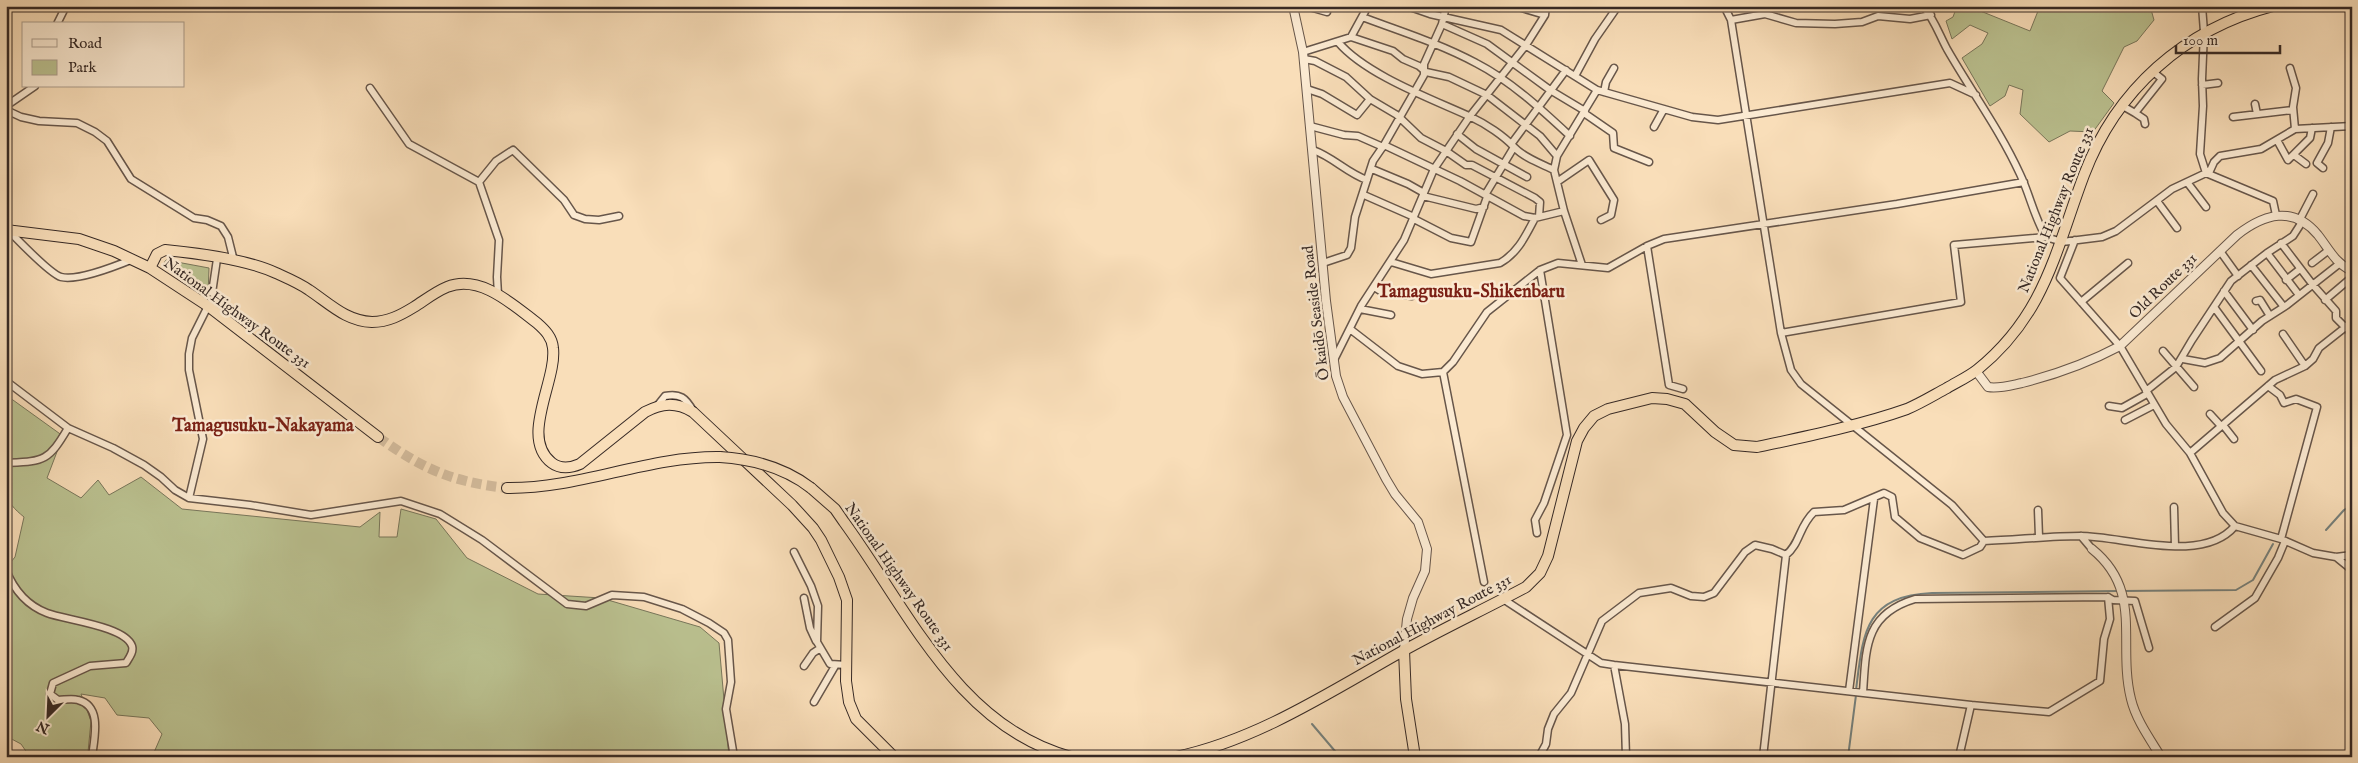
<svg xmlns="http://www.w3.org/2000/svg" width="2358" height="763" font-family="'IM FELL English',serif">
<rect width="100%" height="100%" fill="#f9deb9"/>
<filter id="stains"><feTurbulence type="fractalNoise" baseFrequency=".004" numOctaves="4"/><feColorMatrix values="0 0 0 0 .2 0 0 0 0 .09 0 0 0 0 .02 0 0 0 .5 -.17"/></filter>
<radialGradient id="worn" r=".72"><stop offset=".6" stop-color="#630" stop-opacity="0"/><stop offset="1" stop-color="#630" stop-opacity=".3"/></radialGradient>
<path fill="#bbc291" stroke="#78765b" d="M1957 6H1968L2030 31 2040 6H2150L2154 20 2137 41 2124 47 2102 91 2114 103 2093 132 2070 131 2049 142 2020 114 2023 90 2009 85 2005 96 1990 106 1962 58 1982 44 1988 33 1970 25 1952 39 1946 21 1953 17Z
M166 260 209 268 208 295 167 267 164 263Z
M6 395 63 436 47 478 81 498 98 480 109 495 141 477 182 509 360 527 380 512 379 537H397L401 509 436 519 467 558 538 594 601 598 700 627 719 643 729 757H152L162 734 149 718 117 715 105 698 81 694 91 721 88 752 81 757H30L21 744 6 736V568L15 557 24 517C3 500 6 494 6 469L14 463 6 458Z"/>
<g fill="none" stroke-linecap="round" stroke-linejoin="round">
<path stroke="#76817d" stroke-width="2" d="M2326 530 2344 510 2352 505
M2123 591 2236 590 2253 580 2273 544
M1856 690C1863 634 1864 596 1932 593L2118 591
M1312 724 1340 757
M1848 757 1856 695"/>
<path stroke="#d2ba9b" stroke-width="10" stroke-dasharray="10 5" stroke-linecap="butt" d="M378 437C423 469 452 482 507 488"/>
<defs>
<path id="minor" d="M1306 6 1327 12
M1407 6 1430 14 1501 30 1597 90 1692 117 1718 120 1950 83 1976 95
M1446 6 1442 24 1424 64V75L1384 145 1460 181 1524 216 1535 218 1564 211
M1515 6 1545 15
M1724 6 1731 20 1781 333 1791 370 1801 384 1952 505 1984 541C2016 540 2048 536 2080 536 2124 536 2202 565 2235 526
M1923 6C1934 19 1939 34 1947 49 1971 91 2000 130 2020 174 2030 195 2034 217 2046 237
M2202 6 2204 32 2202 79 2203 106 2200 154 2206 173
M1362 17C1400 31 1441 44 1476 63 1511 81 1542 110 1570 136
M1731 20 1765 14 1796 23 1835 24 1862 22 1878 16 1910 19 1931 15
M57 24 66 6
M1442 24 1487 44 1550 90 1585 111
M1351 37 1393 51 1403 59 1419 66 1426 72 1449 77 1487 95 1540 136 1557 156
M1338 42C1366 75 1432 99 1471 117 1486 124 1504 136 1514 147 1524 158 1542 164 1554 170L1564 211 1582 265
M1303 52 1351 37 1368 6
M1304 59 1315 61 1346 77 1370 99 1397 115 1421 138 1446 151 1466 165H1472L1535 198 1540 202 1539 217
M2290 68 2296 88 2293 107 2295 129
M1575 76 1595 39 1618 6
M2202 85 2218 83
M370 88 409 144 479 182 499 240 497 277 498 295
M1307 89 1322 94 1357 115 1370 99
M1604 92 1606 82 1614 68
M2255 104 2257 114
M2121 105 2135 113 2162 79 2152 71
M6 106 35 86
M6 110 21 117 39 121 77 123 95 132 107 141 131 179 194 218 207 220 221 226 228 237 234 261
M1584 113 1613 133 1614 148 1649 162
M2135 113 2144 119 2145 124
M2233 117 2293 110
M1310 126 1344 135 1358 136 1383 147
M1654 127 1664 109
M1457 134 1476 149 1527 177
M2277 140 2288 160 2310 138 2312 128
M1512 143 1566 70
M1313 150C1333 157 1347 173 1367 180
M2294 155 2306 164
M2323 168 2317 163 2328 143 2331 127
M1372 169 1408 184 1424 193
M1554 170 1557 156 1597 90
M2209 173 2214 162 2220 156 2261 149 2295 129 2352 126
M479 182 496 161 513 150 564 200 574 215 585 219 599 220 619 216
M1557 182 1589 160 1614 200 1611 215 1601 220
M2187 182 2206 207
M1364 195 1414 217
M1485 195 1514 147
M1423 196 1476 209 1484 207
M2157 201 2177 228
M1414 219 1451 238 1471 242 1487 197
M2299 221 2313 194
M9 231C19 241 50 274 61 277 77 281 116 266 133 259
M2075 240 2060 278 2120 346 2166 424 2190 453 2223 513 2235 526 2281 539 2313 553 2336 557 2352 555
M2281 243 2313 285 2336 311V318L2346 328
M1647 246 1669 385 1683 389
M2220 251 2238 276
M2267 253 2299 295
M1391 262 1431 274 1500 263C1518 253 1526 235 1535 218
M1323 263 1347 255 1351 248 1355 217 1373 161 1384 145
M2312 263 2329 250
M2251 265 2284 307
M2286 280 2300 269
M1374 287 1382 292 1412 296
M2224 291 2253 330
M212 293 217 259
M2325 300 2351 278
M2256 301 2260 300 2270 316
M2081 302 2128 263
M2214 307 2261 371
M1360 309 1391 315
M2347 327 2352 336
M1350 329 1398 366 1422 374 1443 372 1453 362 1487 312 1540 270 1558 263 1608 268 1647 246 1664 239 1897 204 2024 182
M1781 333 1961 302 1954 245 2046 237 2062 242 2102 237 2116 231 2172 189 2206 173 2273 201 2276 215
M2283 334 2305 366
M2163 351 2194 387
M2183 359 2205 363 2220 358 2262 321 2287 305 2339 264
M1334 360 1361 306 1404 240 1434 169 1470 116 1526 45 1545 15 1546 6
M1443 372 1484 582
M6 381 68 428 113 448 144 465 161 477 175 490 189 498 250 505 311 515 401 501 440 514 482 540 567 604 586 606 612 595 644 597 682 609 709 623 724 633 728 640 731 682 726 709 734 757
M2268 386 2280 395 2284 403 2296 399 2317 407 2281 539
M2146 391 2176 367 2192 340 2231 281 2267 253 2293 236 2302 222
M657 406 665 396C680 393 686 398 693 411
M2109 406 2122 408 2147 394
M2210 414 2221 426
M2125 420 2154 405
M2223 425 2234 439
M2190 453 2275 380 2305 366 2313 359 2319 348 2352 322
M6 463C44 461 48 462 68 428
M189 498 203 439 189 370V354L192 338 208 306
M2174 507 2175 546
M2038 510 2039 537
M1537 533 1535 520 1544 503 1567 435 1540 270
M2081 536 2092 549
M794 552 811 586 818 606 817 642 830 664 847 665
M2336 557 2352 570
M6 570C14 590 26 605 47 613 65 620 125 626 132 646 134 652 129 658 126 663L90 666 53 683 50 694 58 700C64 700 72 698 78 700 103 706 94 739 92 757
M804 598 810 628 816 641
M1503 599 1601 663 1614 665 1971 705 2049 712 2100 681 2104 639 2110 619 2108 597
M2215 627 2255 598 2278 558 2285 541
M1614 665 1625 724 1626 757
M804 666 813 653 819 649
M1849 691 1874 499
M1863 693C1866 647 1865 614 1915 599L2108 597 2113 600 2135 601 2149 648
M814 702 835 666
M1042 757 1045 749
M1539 757 1546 744 1548 729 1554 714 1571 693 1602 621 1639 593 1671 588 1691 596 1704 597 1714 593 1745 552 1755 545 1772 549 1786 555
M1763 757 1786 555C1800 544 1799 526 1814 512L1844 510 1884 493 1892 497 1895 517 1920 538 1963 555 1980 547 1984 541
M1959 757 1971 705"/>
<path id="tertiary" d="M1293 6 1303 52 1326 301 1336 376 1343 397 1386 479 1395 494 1418 522 1427 549 1425 571 1413 598 1407 619 1404 650
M1976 371 1988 387C1999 389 2012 385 2022 383 2058 374 2088 363 2120 346L2237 235C2264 214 2293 205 2318 235 2329 249 2335 263 2352 271
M2092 549C2144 591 2117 643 2131 699 2136 720 2150 739 2161 757"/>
<path id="trunk" d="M6 230 79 239 114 251 150 268 208 306 378 437
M150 268 157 254 165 250C196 253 248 260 276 273 287 278 299 283 309 290 330 304 346 321 372 322 388 322 401 315 414 307 425 300 435 292 447 287 480 274 512 304 537 323 545 330 552 337 553 348 557 381 519 438 552 463 560 469 571 468 580 464L645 412C662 403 676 402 693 412L792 505 813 528 821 540 839 577 847 600 846 681 849 702 856 719 894 757
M507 488C580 489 647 456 720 457
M811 488 835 509 844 522C907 608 958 727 1071 757
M1404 650 1406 699 1415 757
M1176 757C1257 740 1330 692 1401 652 1442 629 1485 609 1526 587L1540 573 1548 556 1577 441 1584 428 1594 416 1608 409 1652 398 1667 399 1685 404 1715 432 1734 445 1757 447C1804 437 1862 425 1907 409 1921 403 1934 395 1947 388 1957 382 1968 377 1977 370 2045 315 2055 252 2084 175 2116 90 2184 29 2273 6"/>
</defs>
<use href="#minor" stroke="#67564a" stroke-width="9"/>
<use href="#tertiary" stroke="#67564a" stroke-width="10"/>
<use href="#trunk" stroke="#362925" stroke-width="12"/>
<use href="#minor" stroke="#fbead2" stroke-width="6"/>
<use href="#tertiary" stroke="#fbead2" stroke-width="8"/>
<use href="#trunk" stroke="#f9deb9" stroke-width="10"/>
<defs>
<path id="trunk-bridge" d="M720 457C753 459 785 468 811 488"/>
</defs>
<use href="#trunk-bridge" stroke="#362925" stroke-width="12" stroke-linecap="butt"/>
<use href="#trunk-bridge" stroke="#f9deb9" stroke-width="10"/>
</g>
<g text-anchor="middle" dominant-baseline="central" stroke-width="5" stroke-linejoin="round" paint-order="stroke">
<g font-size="15" fill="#362925" stroke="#fbead2">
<text transform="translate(2056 210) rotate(-68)">National Highway Route 331</text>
<text transform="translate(2163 286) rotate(-44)">Old Route 331</text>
<text transform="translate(237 313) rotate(36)">National Highway Route 331</text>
<text transform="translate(1316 313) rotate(-97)">Ō kaidō Seaside Road</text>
<text transform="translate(899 577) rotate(55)">National Highway Route 331</text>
<text transform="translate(1432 620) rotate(-28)">National Highway Route 331</text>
</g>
<g font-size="18" font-weight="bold" fill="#7a1f14" stroke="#fbead2">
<text x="1471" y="292">Tamagusuku-Shikenbaru</text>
<text x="263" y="426">Tamagusuku-Nakayama</text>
</g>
</g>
<rect width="2358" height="763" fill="none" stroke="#f9deb9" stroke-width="25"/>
<rect x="8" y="8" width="2343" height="748" fill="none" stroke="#362925" stroke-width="2.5"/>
<rect x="12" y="12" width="2333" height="738" fill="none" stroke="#362925"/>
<rect x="22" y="22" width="162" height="65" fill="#fbead2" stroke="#ac9d8d"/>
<rect x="32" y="39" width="25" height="8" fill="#fbead2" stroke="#ac9d8d"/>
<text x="68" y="48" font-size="15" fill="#362925">Road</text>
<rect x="32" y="60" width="25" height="15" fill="#bbc291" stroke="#ac9d8d"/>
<text x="68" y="72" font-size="15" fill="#362925">Park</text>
<g transform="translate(48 716) rotate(204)" stroke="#fbead2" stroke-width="4" paint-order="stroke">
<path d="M0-4L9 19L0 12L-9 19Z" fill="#362925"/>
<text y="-8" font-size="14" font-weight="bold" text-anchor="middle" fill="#362925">N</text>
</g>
<path d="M2176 45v8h104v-8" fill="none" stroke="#362925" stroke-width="2.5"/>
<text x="2183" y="45" font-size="15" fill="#362925" stroke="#fbead2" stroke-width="4" paint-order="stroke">100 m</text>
<rect width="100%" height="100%" filter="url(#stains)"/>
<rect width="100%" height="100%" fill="url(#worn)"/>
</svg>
